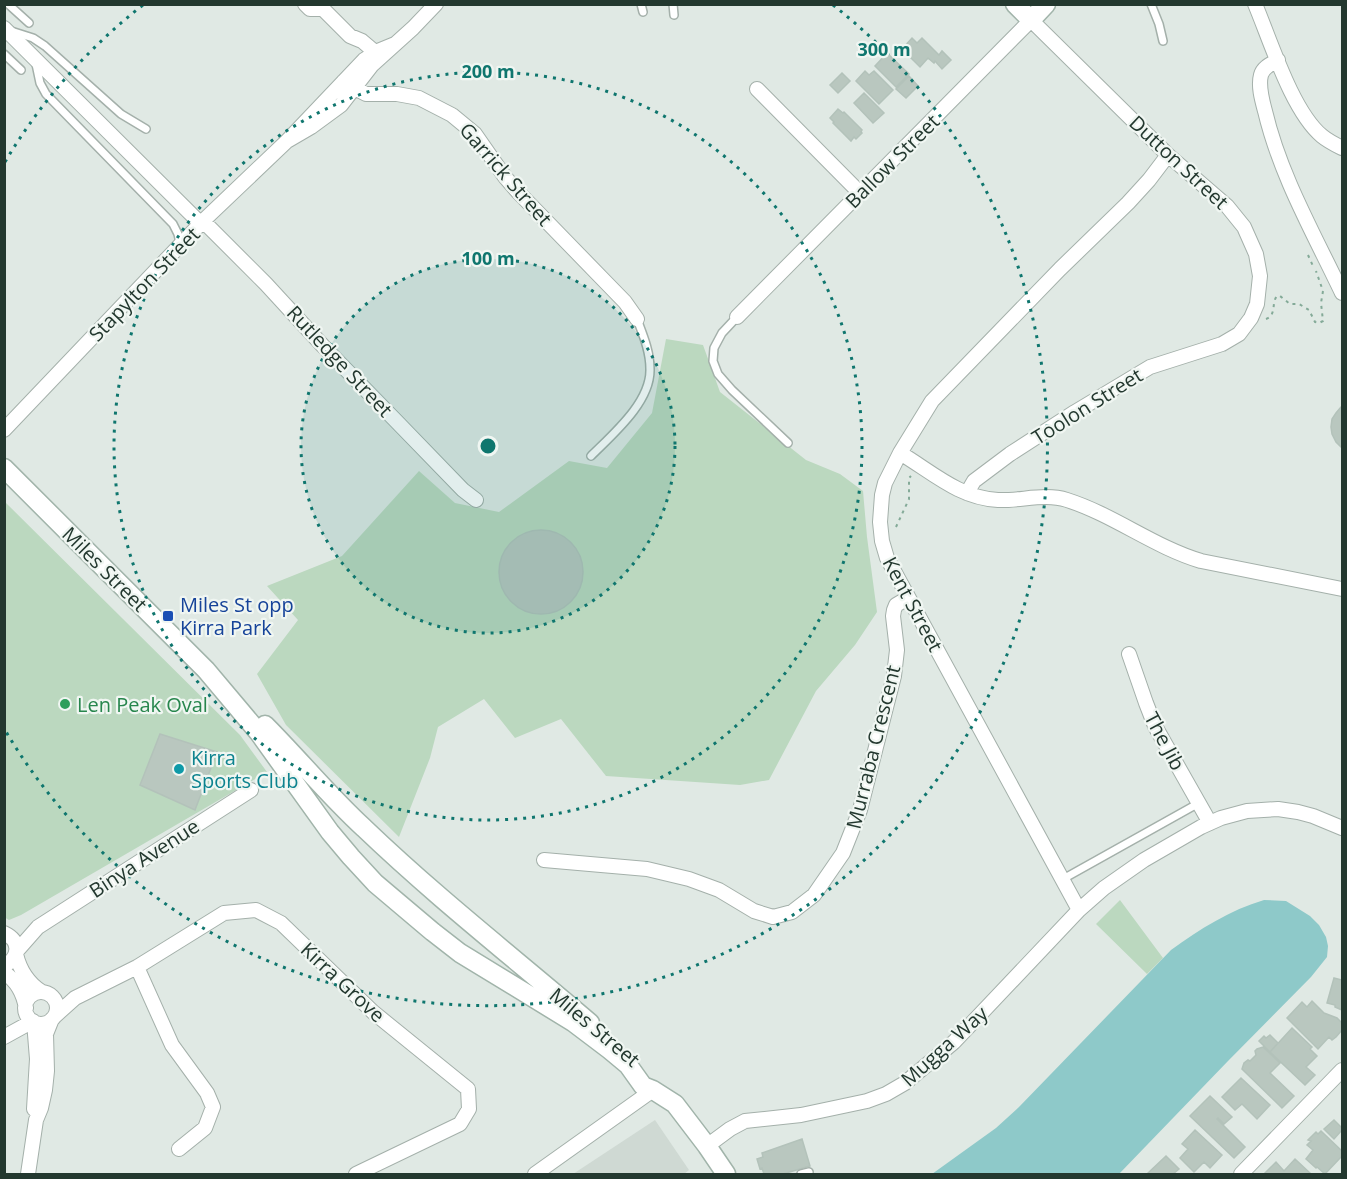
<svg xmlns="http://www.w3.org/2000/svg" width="1347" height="1179" font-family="'Open Sans',sans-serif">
<rect width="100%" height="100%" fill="#e0e9e4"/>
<path fill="#cfd9d3" d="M655 1120 689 1170 684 1174H573Z"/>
<path fill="#bbd8bf" d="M666 339 703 345 720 392 806 460 840 474 863 491 867 537 877 612 855 645 816 691 769 780 740 785 606 776 561 719 515 738 484 699 438 727 430 758 399 837 286 725 257 674 298 620 267 586 342 556 419 471 455 503 499 512 569 461 607 468 652 413Z
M4 501 240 735 267 772 21 915 9 920 4 917Z
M1120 900 1163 958 1147 974 1096 924Z"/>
<path fill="#8ec9c9" d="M1264 900 1286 901 1310 916 1319 925 1326 937 1328 946 1327 957 1311 977 1228 1061 1119 1174H932L996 1128 1019 1107 1171 950C1200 929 1230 910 1264 900Z"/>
<path fill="#b9c7bf" stroke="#b3c2ba" stroke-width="1.5" d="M912 38 917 43 922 38 939 55 942 51 951 60 942 69 935 61 934 63 928 58 920 67 902 49Z
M887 53 909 74 896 87 875 66Z
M865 71 869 75 874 71 893 90 879 104 856 81Z
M842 73 850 81 838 93 830 85Z
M909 76 918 86 906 98 896 89Z
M864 93 884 113 873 123 854 103Z
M838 109 843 113 844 112 862 130 861 132 862 133 856 139 854 137 851 141 833 123 834 122 830 118Z
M1341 407H1342V448L1336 442 1332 434 1331 427 1332 419 1336 413Z
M499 572a42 42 0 1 1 84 0a42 42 0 1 1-84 0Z
M160 734 217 752 195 810 140 785Z
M1334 978 1342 980V1010L1335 1007V1005L1327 1003Z
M1312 1001 1324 1013 1337 1018 1342 1023V1030L1336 1037 1332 1040 1329 1037 1318 1049 1287 1018 1302 1002 1307 1007Z
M1292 1028 1312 1047 1310 1049 1317 1056 1306 1067 1315 1075 1305 1085 1270 1052Z
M1270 1035 1278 1043 1270 1052 1259 1041 1264 1036 1266 1038Z
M1263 1047 1280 1063 1270 1073 1294 1096 1282 1108 1242 1069 1244 1063 1248 1060 1250 1061 1256 1055 1255 1051 1257 1049Z
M1241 1078 1270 1105 1257 1119 1242 1104 1235 1110 1222 1097Z
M1210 1096 1232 1117 1224 1124 1218 1118 1217 1119 1245 1147 1234 1158 1190 1116Z
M1334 1120 1342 1128V1130L1334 1139 1324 1129Z
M1195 1130 1222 1155 1210 1168 1204 1162 1194 1172 1180 1158 1188 1149 1182 1144Z
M1321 1131 1342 1151V1156L1325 1174 1317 1167 1316 1168 1306 1159 1313 1150 1307 1145 1311 1141 1308 1140 1316 1132 1318 1134Z
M802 1139 810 1166 783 1174H764L762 1168 760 1169 757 1159 763 1157 762 1153Z
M1166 1156 1179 1169 1173 1174H1147Z
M1295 1159 1311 1174H1264L1276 1162 1284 1171Z"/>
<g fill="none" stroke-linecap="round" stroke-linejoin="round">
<defs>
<path id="lane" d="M8 4 29 23
M641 4 643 12
M673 4 674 15
M1151 4 1159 24 1163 41
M11 31 33 38 45 46 121 114 146 129
M4 54 21 70
M36 64 40 83 46 94 173 224 178 234 180 243
M737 317 722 333 714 348 713 361 718 374 732 390 788 443
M591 456C613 434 651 402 650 369 650 351 643 335 637 319
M1063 879 1199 803
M801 1174 809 1172"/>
<path id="street" d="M305 4 310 9H323
M322 4 323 9 350 36 362 41 375 52 372 60
M1255 4C1271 42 1292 111 1322 136 1328 141 1336 145 1342 148
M4 28 201 224
M395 44 378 51 364 60 287 141 311 127 341 105 372 65 413 28 436 4
M1278 60C1271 64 1263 67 1261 75 1258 86 1262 100 1265 111 1280 175 1314 234 1342 293
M343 82 366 94H397L419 98 452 115 475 134 505 177 518 192 625 302 637 319
M757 89 860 193
M203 221 266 284 323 346 400 425 463 490 476 500
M737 317 1031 20 1168 155 1227 206 1244 227 1256 254 1260 276 1257 304 1251 318 1239 334 1222 344 1150 367 1075 412 1010 454 974 481 967 493
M4 430 203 221 287 141
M900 453C932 472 959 498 998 500 1021 501 1045 493 1067 500 1114 515 1154 547 1201 561L1342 589
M1129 654 1146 703 1155 726 1210 823
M544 860 647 869 689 879 719 890 754 911 773 917 792 912 814 895 843 853 860 810 894 676 897 650 893 616 894 610 896 605 908 598
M1079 910 887 558 882 541 880 522 882 495 885 483 900 453 932 401 1060 269 1128 203 1149 180 1168 155
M4 933C21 941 20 957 4 966
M16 952 38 927 251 790
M16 954C20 971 28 983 42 992
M137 967 172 1045 207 1093 213 1107 205 1128 179 1149
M4 972C17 982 23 992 26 1008
M25 1008a16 16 0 1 1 32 0a16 16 0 1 1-32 0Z
M55 1016 75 998 137 967 224 913 256 910 281 923 373 1012 468 1089 469 1109 460 1124 356 1174
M4 1037 33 1021
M34 1109 37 1059 34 1022
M707 1146 730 1129 745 1121 801 1115 867 1101 886 1094 905 1083 954 1042 1079 910 1104 888 1144 860 1201 827 1221 818 1247 811 1278 809 1298 812 1313 816 1342 828
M28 1174 36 1120 41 1108 45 1090 47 1071 46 1034 52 1019
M535 1174 653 1090
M1241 1174 1342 1070"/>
<path id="secondary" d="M1015 4 1031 20 1046 4
M4 468 206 670 259 733 330 832 351 857 375 883 433 932 460 953 573 1022 610 1050 628 1065 643 1086 653 1090 675 1104 707 1146 726 1174
M265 725C299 759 329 796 364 828 436 897 514 958 590 1023"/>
</defs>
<use href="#lane" stroke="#a4b0aa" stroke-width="10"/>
<use href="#street" stroke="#a4b0aa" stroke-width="16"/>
<use href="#secondary" stroke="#a1b4aa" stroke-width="21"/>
<path stroke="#84aa98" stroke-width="2" stroke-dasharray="3 4.5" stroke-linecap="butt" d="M1308 255 1313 266
M1266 319C1277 315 1271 303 1277 296H1280L1290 304H1299L1309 310 1315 322 1319 323 1323 321 1321 303 1323 291 1316 271
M896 527 909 499V478L911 476"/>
<use href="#lane" stroke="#fff" stroke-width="7"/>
<use href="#street" stroke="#fff" stroke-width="14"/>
<use href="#secondary" stroke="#fff" stroke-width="18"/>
</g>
<circle cx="488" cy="446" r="187" fill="#0f766e" fill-opacity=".12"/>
<g fill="none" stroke="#0f766e" stroke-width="3" stroke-dasharray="3 6">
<circle cx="488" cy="446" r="187"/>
<circle cx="488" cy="446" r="374"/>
<path d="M5 162A560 560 0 0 1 143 5M833 5A560 560 0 1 1 5 730"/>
</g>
<rect fill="#1a4fb4" stroke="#f0f6f2" stroke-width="2" x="162" y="610" width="12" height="12" rx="3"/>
<circle fill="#2e9e5b" stroke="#f0f6f2" stroke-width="2" cx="65" cy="704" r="6"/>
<circle fill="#0f9aa8" stroke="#f0f6f2" stroke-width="2" cx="179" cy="769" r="6"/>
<g text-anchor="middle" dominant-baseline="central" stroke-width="4.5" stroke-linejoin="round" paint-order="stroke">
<g font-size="20" fill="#23382f" stroke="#f0f6f2">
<text transform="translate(892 161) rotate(-45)">Ballow Street</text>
<text transform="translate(1179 162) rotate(43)">Dutton Street</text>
<text transform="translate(506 174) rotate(49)">Garrick Street</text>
<text transform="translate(144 284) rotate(-46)">Stapylton Street</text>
<text transform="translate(340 361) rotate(47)">Rutledge Street</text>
<text transform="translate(1087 406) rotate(-32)">Toolon Street</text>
<text transform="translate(105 569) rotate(45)">Miles Street</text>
<text transform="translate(913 604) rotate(62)">Kent Street</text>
<text transform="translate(1165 741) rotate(62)">The Jib</text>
<text transform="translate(873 747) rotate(-76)">Murraba Crescent</text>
<text transform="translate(144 858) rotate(-33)">Binya Avenue</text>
<text transform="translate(343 982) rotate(43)">Kirra Grove</text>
<text transform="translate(595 1027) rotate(40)">Miles Street</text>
<text transform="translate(944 1046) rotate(-42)">Mugga Way</text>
</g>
<g font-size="20" fill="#164399" stroke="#f0f6f2" text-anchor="start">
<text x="180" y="604">Miles St opp<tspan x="180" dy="23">Kirra Park</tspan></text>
</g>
<g font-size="20" fill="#27864d" stroke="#f0f6f2" text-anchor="start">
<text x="77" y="704">Len Peak Oval</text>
</g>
<g font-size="20" fill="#0d838f" stroke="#f0f6f2" text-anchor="start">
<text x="191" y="757">Kirra<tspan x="191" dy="23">Sports Club</tspan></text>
</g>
</g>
<circle cx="488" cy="446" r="9" fill="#0f766e" stroke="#f0f6f2" stroke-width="3"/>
<g font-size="18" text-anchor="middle" font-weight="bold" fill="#0f766e" stroke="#f0f6f2" stroke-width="4.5" stroke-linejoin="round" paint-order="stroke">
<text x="884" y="56">300 m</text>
<text x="488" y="78">200 m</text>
<text x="488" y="265">100 m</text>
</g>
<rect width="1347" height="1179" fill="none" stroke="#23382f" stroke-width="12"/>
</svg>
